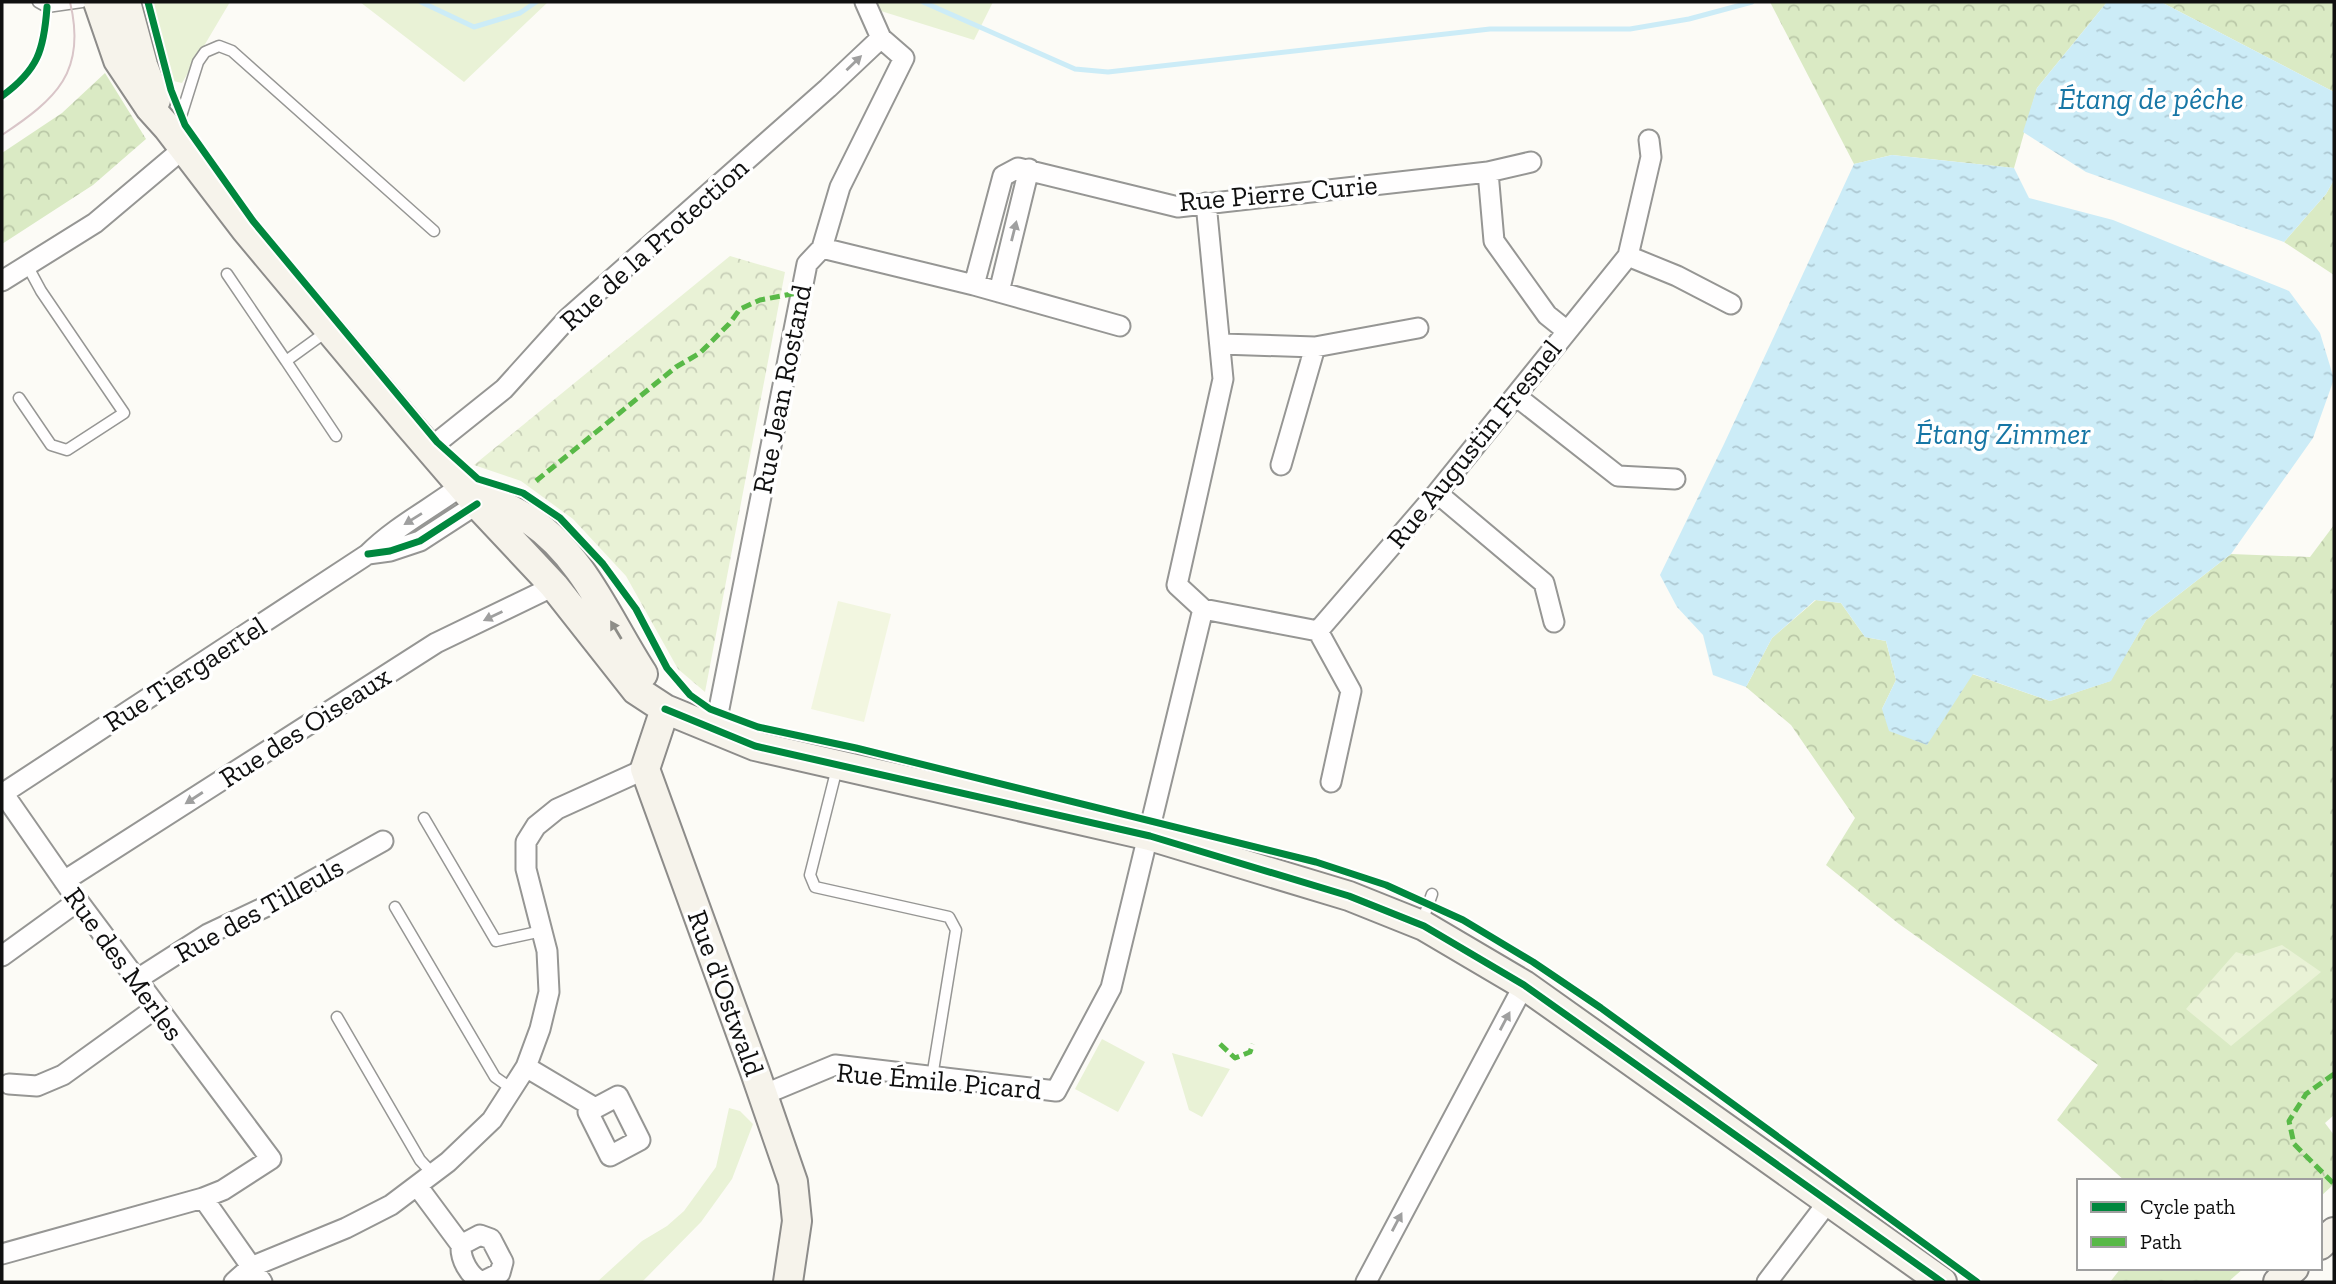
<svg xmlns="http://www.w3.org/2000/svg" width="2336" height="1284" font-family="'Zilla Slab',serif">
<defs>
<pattern id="forest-crowns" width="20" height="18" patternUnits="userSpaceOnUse" patternTransform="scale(1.75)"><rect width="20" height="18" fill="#daeac4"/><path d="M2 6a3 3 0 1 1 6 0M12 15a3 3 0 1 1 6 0" fill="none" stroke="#bac8a7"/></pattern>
<pattern id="park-crowns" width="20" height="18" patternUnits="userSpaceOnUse" patternTransform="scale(1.75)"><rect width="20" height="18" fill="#e9f2d6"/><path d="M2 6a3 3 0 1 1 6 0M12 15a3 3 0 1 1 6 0" fill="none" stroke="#c7ceb7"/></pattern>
<pattern id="water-ripples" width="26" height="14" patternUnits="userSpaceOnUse" patternTransform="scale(1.75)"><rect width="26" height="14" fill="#ccecf7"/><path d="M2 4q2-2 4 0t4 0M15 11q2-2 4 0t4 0" fill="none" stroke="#aec9d3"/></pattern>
</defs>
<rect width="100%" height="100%" fill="#fcfbf6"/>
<path fill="#e9f2d6" d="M148 2H230L182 83 169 80Z
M360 2H548L464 82Z
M861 2H993L974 40 868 7Z
M1102 1039 1145 1062 1118 1112 1075 1089Z
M1172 1053 1230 1069 1202 1117 1189 1110Z
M729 1108 740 1111 753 1124 732 1179 701 1222 642 1282H597L642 1241 667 1226 684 1211 716 1167Z"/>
<path fill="url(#forest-crowns)" d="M1770 2H2107L2037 88 2014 168 1892 155 1854 164Z
M2161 2H2334V92Z
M105 73 146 139 93 185 2 244V153L62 113Z
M2334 180V275L2284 242 2326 194Z
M2334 525V1115L2325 1123 2334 1135V1184L2320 1197V1181H2125L2057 1120 2098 1065 1899 924 1826 865 1855 818 1791 725 1746 687 1772 638 1816 600 1841 603 1865 637 1886 641 1896 680 1882 709 1972 674 2050 701 2110 681 2146 620 2231 554 2310 557Z
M2121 1268H2244L2228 1282H2110Z"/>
<path fill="url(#park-crowns)" d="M730 256 785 272 705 692 678 669 626 576 573 519 521 481 474 465Z
M2282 945 2321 972 2231 1046 2186 1009 2236 952 2249 956Z"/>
<path fill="#f2f6e0" d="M838 601 891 614 864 722 811 709Z"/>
<path fill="url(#water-ripples)" d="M2107 2H2161L2334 92V180L2326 194 2284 242 2086 172 2023 132 2037 88Z
M1892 155 2014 168 2029 198 2113 220 2289 291 2320 333 2334 379 2313 438 2231 554 2146 620 2111 681 2050 701 1973 674 1927 745 1889 731 1882 709 1896 680 1886 641 1865 637 1841 603 1815 600 1772 638 1746 687 1713 675 1703 635 1677 607 1660 575 1724 444 1854 164Z"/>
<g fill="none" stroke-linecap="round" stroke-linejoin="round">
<path stroke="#ccecf7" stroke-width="5" d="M421 2 474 27 520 13 536 2
M923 2 1075 69 1108 72 1490 29H1630L1689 19 1752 2"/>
<defs>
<path id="lane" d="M38 2 47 7 82 2
M176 132 198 62 205 52 219 46 232 51 434 231
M227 274 286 361 326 332
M286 361 336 436
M19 398 51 445 67 450 124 413 41 291 27 265
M837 768 810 875 815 887 949 917 956 930 932 1077
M424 818 496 941 542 931
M395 907 495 1077 512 1089
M1422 922 1432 894
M337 1017 420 1160 433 1174"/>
<path id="street" d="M1488 172 1531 162
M822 248 974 285 1120 326
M1628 256 1677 276 1731 304
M2 281 95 223 184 148
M974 285 1003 176 1018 168 1178 207 1488 172 1494 241 1547 315 1567 331
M999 292 1029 169
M1221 344 1315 347 1418 328
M1516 396 1618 476 1675 479
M429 449 504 389 568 318 828 88 881 38
M1281 465 1315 347
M1437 493 1544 583 1554 622
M368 554 390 551 420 541 477 504
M1203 609 1318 631 1437 493 1628 256 1651 157 1649 140
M1318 631 1351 691 1331 782
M715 729 807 264 822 248 840 187 904 58 881 38 865 2
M3 793 78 901 271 1159 223 1190 203 1198
M2 794 368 554C395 527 430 509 461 486
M64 881 436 643 554 586
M2 956 78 901
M136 980 208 934 265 907 383 841
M526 1067 595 1108
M9 1084 37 1086 63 1075 156 1008
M763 1095 835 1065 1056 1091 1111 988 1203 609 1177 585 1223 379 1206 203
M618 1096 640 1140 610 1156 588 1112Z
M418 1187 461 1245
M480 1235 491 1239 503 1262 500 1273 482 1282C469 1276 460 1259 461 1245Z
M2 1254 203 1198 262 1282
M234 1282 251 1267 346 1228 391 1205 448 1162 492 1120 526 1067 540 1029 549 992 547 951 526 869V842L536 826 557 809 645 769
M1366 1282 1524 985
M1767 1282 1828 1202"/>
<path id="secondary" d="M98 2 118 60 150 108 168 128 246 230 409 425 477 504 554 586 636 690 665 709 755 746 1150 836 1349 896 1424 926 1524 985 1942 1282
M126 2 143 65 156 100
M472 491C492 500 512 509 531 521 584 557 609 622 643 674
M665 709 645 769 755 1072 793 1182 797 1221 788 1282
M2320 1245 2334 1232
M2278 1282 2294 1268"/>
</defs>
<use href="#lane" stroke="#969694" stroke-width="13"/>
<use href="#street" stroke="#969694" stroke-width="23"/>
<use href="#secondary" stroke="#8d8c8a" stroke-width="32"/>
<use href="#lane" stroke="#fffefe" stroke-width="10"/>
<use href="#street" stroke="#fffefe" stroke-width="19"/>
<use href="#secondary" stroke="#f6f3eb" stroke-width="28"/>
<path stroke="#d9c5c8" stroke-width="2" d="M2 135C56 99 87 72 70 2"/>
<path stroke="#58b947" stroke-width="5" stroke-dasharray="10 5" stroke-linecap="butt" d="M536 481 676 367 700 353 729 324 740 309 760 300 802 292
M1220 1044 1235 1058 1250 1052 1253 1044
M2334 1074 2306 1094 2289 1121 2294 1144 2334 1184"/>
<defs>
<path id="cycleway" d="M148 2 171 90 185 125 253 221 437 442 478 479 523 493 560 518 603 564 636 609 667 668 690 695 710 709 758 727 856 748 1316 862 1386 885 1463 920 1533 962 1601 1008 1977 1282
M2 96C38 70 44 50 47 7
M368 554 390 551 420 541 477 504
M665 709 755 746 1150 836 1349 896 1424 926 1524 985 1942 1282"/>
</defs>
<use href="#cycleway" stroke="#fff" stroke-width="11"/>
<use href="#cycleway" stroke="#00873e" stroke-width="7"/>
</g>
<defs><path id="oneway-solid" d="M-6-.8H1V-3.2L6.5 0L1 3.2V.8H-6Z" transform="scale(1.75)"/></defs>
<g fill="#9f9f9f">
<use href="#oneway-solid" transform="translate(854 63) rotate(-44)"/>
<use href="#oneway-solid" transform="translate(1014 231) rotate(-76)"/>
<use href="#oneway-solid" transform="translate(413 519) rotate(148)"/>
<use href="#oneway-solid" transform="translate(493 616) rotate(154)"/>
<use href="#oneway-solid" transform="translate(194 798) rotate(147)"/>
<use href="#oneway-solid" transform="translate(1505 1021) rotate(-62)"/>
<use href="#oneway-solid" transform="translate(1397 1222) rotate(-62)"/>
</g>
<use fill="#8e8d88" href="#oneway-solid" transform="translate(616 630) rotate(-121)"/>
<g text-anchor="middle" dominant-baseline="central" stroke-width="7" stroke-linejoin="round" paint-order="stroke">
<g font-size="28" fill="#101010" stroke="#fff">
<text transform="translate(1278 193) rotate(-5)">Rue Pierre Curie</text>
<text transform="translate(654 244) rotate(-42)">Rue de la Protection</text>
<text transform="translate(782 389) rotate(-79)">Rue Jean Rostand</text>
<text transform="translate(1474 444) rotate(-51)">Rue Augustin Fresnel</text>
<text transform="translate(185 674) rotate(-33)">Rue Tiergaertel</text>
<text transform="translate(305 727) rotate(-33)">Rue des Oiseaux</text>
<text transform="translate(259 910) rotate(-29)">Rue des Tilleuls</text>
<text transform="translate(124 964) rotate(54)">Rue des Merles</text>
<text transform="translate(726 993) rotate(70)">Rue d'Ostwald</text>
<text transform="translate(939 1081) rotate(5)">Rue Émile Picard</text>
</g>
<g font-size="30" font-style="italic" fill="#1776a5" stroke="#fff">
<text x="2151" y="99">Étang de pêche</text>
<text x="2003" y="434">Étang Zimmer</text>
</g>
</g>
<rect width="2336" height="1284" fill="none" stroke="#101010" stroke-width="7"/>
<rect x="2077" y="1179" width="245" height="91" fill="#ffffff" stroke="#9f9f9f" stroke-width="2"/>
<rect x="2091" y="1202" width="35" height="10" fill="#00873e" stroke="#9f9f9f" stroke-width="2"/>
<text x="2140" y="1214" font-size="21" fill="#101010">Cycle path</text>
<rect x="2091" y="1237" width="35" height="10" fill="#58b947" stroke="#9f9f9f" stroke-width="2"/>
<text x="2140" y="1249" font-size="21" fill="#101010">Path</text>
</svg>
